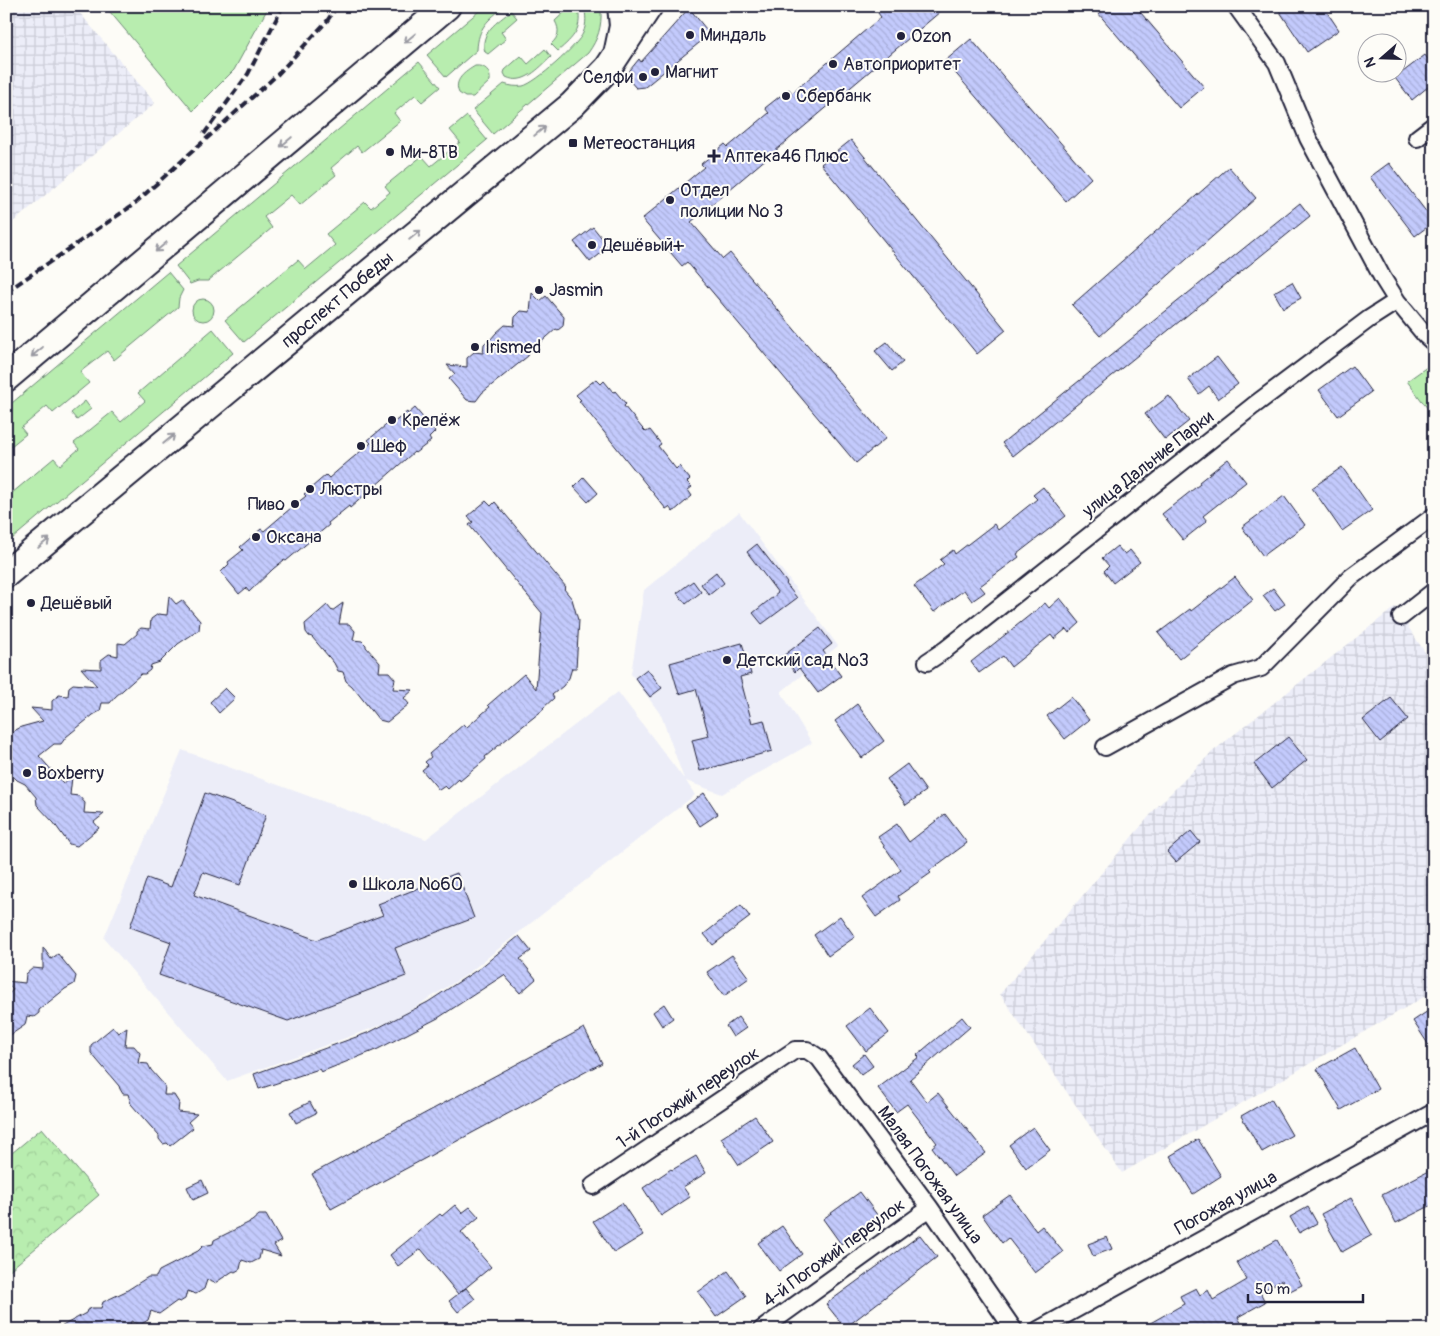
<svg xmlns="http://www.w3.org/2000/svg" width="1440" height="1336" font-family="Pangolin,sans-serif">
<defs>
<pattern id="industrial-grid" width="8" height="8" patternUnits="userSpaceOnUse" patternTransform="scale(1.25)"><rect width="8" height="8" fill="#ecedf8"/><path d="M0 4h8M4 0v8" fill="none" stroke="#cacbd6"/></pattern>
<pattern id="forest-crowns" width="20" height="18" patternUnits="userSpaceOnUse" patternTransform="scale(1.25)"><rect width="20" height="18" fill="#b8edaf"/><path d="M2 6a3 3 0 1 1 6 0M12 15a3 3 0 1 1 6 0" fill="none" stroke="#9ecb97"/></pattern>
<pattern id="building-back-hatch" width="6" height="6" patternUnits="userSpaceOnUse" patternTransform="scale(1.25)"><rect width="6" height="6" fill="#c3cafc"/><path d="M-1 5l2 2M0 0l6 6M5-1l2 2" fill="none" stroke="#a7add9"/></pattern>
</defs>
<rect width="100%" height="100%" fill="#fdfcf7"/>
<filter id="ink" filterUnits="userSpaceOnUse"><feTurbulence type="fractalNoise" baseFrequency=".02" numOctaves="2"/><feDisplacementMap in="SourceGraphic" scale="10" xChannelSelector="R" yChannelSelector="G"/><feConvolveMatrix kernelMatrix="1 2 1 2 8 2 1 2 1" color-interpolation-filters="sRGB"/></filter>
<g filter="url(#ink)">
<path fill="#ecedf8" d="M739 512 838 646 781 692 812 743 722 794 686 781 695 795 522 930 466 975 395 1020 227 1081 104 938 182 750 426 839 618 692 684 779 661 715 631 674 644 590Z"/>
<path fill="url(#industrial-grid)" d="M6 6H74L155 103 6 228Z
M1395 607 1434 666V991L1122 1173 1000 994 1157 807 1212 752Z"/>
<path fill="#b8edaf" stroke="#6d8875" d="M105 6H269L234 70 193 111Z
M485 6H505C488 20 478 27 477 50L446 77 427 55Z
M571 6H577C584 28 573 38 558 51L551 44C559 37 560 30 555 21Z
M584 6H600L601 9C602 27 598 39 588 53L493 134 473 110 504 84C510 86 516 87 523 86 536 83 578 45 583 33 587 24 586 15 584 6Z
M511 11 517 18 501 32 506 39 488 54 485 52C479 32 498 22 511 11Z
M545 49 551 57C539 68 524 86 506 77L504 73 505 70 521 56 528 64Z
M419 62 440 87 422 102 415 95 394 113 400 121 362 152 357 146 331 168 336 175 300 205 291 195 264 217 272 228 208 281H198L190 284 176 266Z
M475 66C485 65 491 71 490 81L473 97H465L459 93C453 80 465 72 475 66Z
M467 116 487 140 244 342 225 320 298 260 306 269 335 245 326 234 365 202 371 208 390 192 385 186 422 156 431 166 460 142 450 130Z
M168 272 183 290 179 298 178 307 114 360 107 351 80 372 89 383 53 413 47 406 21 428 26 434 6 450V408Z
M192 310a11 11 0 1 1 22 0a11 11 0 1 1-22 0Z
M213 329 233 353 6 544V498L54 458 60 465 79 449 74 443 112 412 121 422 145 401 138 393Z
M1434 362V417L1407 381Z
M85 401 91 409 77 420 71 413Z"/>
<path fill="url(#forest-crowns)" stroke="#6d8875" d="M42 1128 99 1195 6 1273V1158Z"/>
<path fill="url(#building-back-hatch)" stroke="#22223b" d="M886 6H947L691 222 723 259 730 253 886 438 856 463 687 262 682 266 642 219 704 167 701 164 725 144 728 147 769 113 765 108 789 89 792 93 881 17 878 13Z
M1092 6H1135L1204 87 1179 108Z
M1276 6H1323L1339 30 1307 52Z
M689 8 710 34 645 87 636 88 629 80 630 70 639 59 641 62Z
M971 39 1091 178 1066 201 945 61Z
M1425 55 1434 67V82L1412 100 1395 78Z
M851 140 1006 330 977 354 821 164Z
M1389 163 1434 222 1415 236 1370 177Z
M1229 167 1256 198 1100 336 1072 305Z
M1300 203 1310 216 1013 456 1002 443Z
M593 227 609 247 590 262 574 242Z
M1292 282 1301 298 1283 308 1274 292Z
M532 293 540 301 546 296 564 317 563 326 558 330 556 329 529 353 528 356 482 393 476 401 467 400 449 379 455 374 447 365 467 367V358L474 352 483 353 484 344 488 340H490L496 333 505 325 514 326 515 317 521 311 530 312Z
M887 342 903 362 892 371 875 351Z
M1217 357 1238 384 1218 399 1209 386 1199 394 1188 379Z
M1352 366 1371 392 1338 416 1319 390Z
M596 379 601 384 604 381 613 392 615 391 626 404 624 406 642 428 646 432 650 430 661 444 658 446 676 469 679 466 690 479 687 482 692 487 688 490 692 496 673 512 669 507 666 509 579 401 581 400 576 395Z
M1169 396 1189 421 1165 440 1145 414Z
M415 408 435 432 429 438 431 441 415 453 414 452 350 508 349 506 328 523 329 525 286 561 284 560 273 569 249 592 246 588 239 594 221 572 229 564 228 562 243 550 240 547 261 529 264 531 291 508 306 496 304 494 326 475 329 478 350 460 371 443 368 440 391 421 393 423 407 412 408 414Z
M1228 459 1246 482 1203 516 1207 521 1183 540 1162 514 1200 484 1199 482Z
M1342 467 1372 510 1342 531 1312 488Z
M584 477 598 493 588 502 574 487Z
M1043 487 1066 516 1017 554 1019 557 980 586 985 592 972 601 964 590 934 612 914 586 944 564 940 560 953 550 955 554 994 524 998 530 1037 499 1033 495Z
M1284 496 1305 525 1263 556 1242 527Z
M486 501 491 506 495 502 566 587 564 589 572 599 578 620H579L576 668H572L569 678 563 686 552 695 554 698 543 708 544 709 498 746 485 757 486 759 460 781 459 779 448 789 445 786 439 790 422 770 428 765 425 762 431 757 429 754 464 724 467 727 490 707 488 705 524 674 536 689 542 613 469 525 473 522 468 516Z
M757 544 787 583 786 584 797 598 762 624 753 613 778 593 747 552Z
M1117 546 1124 554 1130 550 1140 562 1113 583 1104 571 1109 566 1102 558Z
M716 572 724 583 709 595 701 584Z
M1235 577 1253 600 1179 659 1158 633 1190 609 1191 611Z
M693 581 701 592 686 604 677 593Z
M1273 588 1285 604 1275 611 1263 596Z
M169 596 176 604 182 600 200 621 199 630 178 644 160 662 151 665 150 670 145 674H141L115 697 110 703H102L100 711 93 715 66 737 61 744H54L39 756 63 783 72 777 70 795 79 796 85 803 84 813 104 814 94 822 99 828 77 846 69 844 54 823 37 805 36 797 25 784 17 780 6 769V742L14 731 21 727 43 721 31 708 52 710V701L59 695 68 696 69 687 73 684 97 686 81 668 101 669V660L109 654 118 656V643L125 644 137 634V631L141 628 150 629 151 619 158 614 167 615Z
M1060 598 1080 623 1069 633 1066 629 1054 639 1051 635 1011 667 1003 656 979 673 971 662 1045 603 1049 608Z
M343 603 339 624H349L355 631 353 640 362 641 366 645V647L380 663 379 672H389L395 679 393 689 413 690 404 698 409 704 387 722 379 720 352 686 346 681 343 672 338 671 334 663 312 637 309 636 306 632 305 624 327 605 332 611Z
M820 628 832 644 823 651 841 676 818 693 799 668 795 672 783 656Z
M742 643 751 674 740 677 752 723 764 720 772 751 700 771 692 740 709 736 696 689 679 694 670 663Z
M647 669 662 688 650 697 635 678Z
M225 688 235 698 219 713 210 702Z
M1071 697 1089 720 1065 739 1047 716Z
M1391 698 1408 719 1380 742 1363 720Z
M857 704 884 741 862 758 835 721Z
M1288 737 1307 760 1272 788 1254 764Z
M907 764 926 791 906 805 887 779Z
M205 793 266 815 240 885 203 872 194 895 317 940 383 915 378 904 457 873 474 918 395 948 406 976 288 1021 159 975 171 942 130 927 147 878 171 887Z
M704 793 718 814 700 826 686 806Z
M945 814 967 843 929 871 931 873 898 896 900 900 876 917 862 898 901 870 878 837 897 824 909 842Z
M1191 831 1200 842 1176 862 1167 852Z
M741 905 750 917 713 945 704 934Z
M840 916 855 937 828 956 814 935Z
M519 936 531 951 520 959 536 979 520 993 504 975 438 1018 378 1049 321 1072 319 1069 259 1089 254 1074 370 1032 428 1002 480 968Z
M43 947 51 959 58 954 76 976 74 984 65 989 39 1010V1013L34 1017 27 1016 25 1025 6 1038V996L13 990 6 981 25 983 26 974 33 968 43 969Z
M732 955 749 978 724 996 707 972Z
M664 1004 673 1018 662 1026 653 1012Z
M1434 1007V1053L1413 1021Z
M870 1008 889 1033 866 1051 847 1026Z
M738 1017 746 1028 733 1037 726 1026Z
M962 1017 970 1027 910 1079 927 1102 938 1093 986 1153 954 1176 932 1147 937 1143 907 1104 896 1112 878 1088 919 1057 917 1055Z
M113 1027 118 1033 127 1027 125 1046H134L140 1053 138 1063 148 1064 151 1070 165 1086 164 1095H174L179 1103 178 1112 197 1114 188 1122 193 1128 170 1146 167 1143 163 1144 159 1139V1136L131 1104 128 1094H123L120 1089 119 1086 91 1053V1045Z
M584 1028 602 1063 331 1209 312 1174Z
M1355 1048 1378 1089 1341 1110 1317 1069Z
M864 1054 873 1066 861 1075 852 1064Z
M1271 1099 1292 1135 1262 1152 1241 1116Z
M310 1102 316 1113 296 1123 290 1112Z
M755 1116 773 1142 739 1165 721 1138Z
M1033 1127 1050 1150 1026 1168 1009 1145Z
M1198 1139 1221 1176 1193 1194 1170 1156Z
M696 1156 706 1173 683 1187 690 1197 661 1216 643 1188 671 1169 672 1170Z
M1434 1168V1204L1396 1223 1382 1195Z
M202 1180 208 1193 193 1200 187 1187Z
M860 1192 878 1216 841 1244 823 1219Z
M1010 1195 1036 1231 1042 1226 1063 1252 1035 1273 1008 1238 1002 1243 982 1215Z
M1351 1198 1372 1235 1342 1252 1321 1214Z
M622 1203 643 1235 614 1253 593 1221Z
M455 1205 462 1213 470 1207 479 1217 461 1232 491 1267 458 1294 421 1249 398 1266 390 1255 440 1214 442 1216Z
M1308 1207 1317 1223 1299 1233 1290 1217Z
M259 1215H266L281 1241 274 1245 281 1256 261 1250 259 1259 251 1263 242 1260 240 1269 235 1272 233 1271 215 1283 207 1280 204 1289 196 1294 187 1291 185 1299 180 1302 177 1301 159 1314 151 1311 148 1320 140 1325 131 1321 129 1330H55L86 1313 87 1310 92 1308H101L103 1302 126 1291 148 1277H156L159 1271 198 1251 203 1246 213 1244 214 1240 252 1221Z
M782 1226 802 1254 779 1271 758 1243Z
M920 1235 937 1257 845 1328 826 1304Z
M1107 1237 1112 1249 1093 1256 1088 1244Z
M1277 1240 1302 1285 1288 1292 1282 1280 1260 1292 1265 1302 1238 1317 1245 1330H1138L1184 1304 1180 1296 1196 1288 1200 1295 1208 1290 1213 1300 1247 1280 1237 1262Z
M728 1271 746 1296 716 1317 698 1292Z
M466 1288 475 1299 458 1312 449 1301Z"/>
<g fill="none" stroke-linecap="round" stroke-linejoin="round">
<defs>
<path id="minor" d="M1236 6 1277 63 1308 138 1382 277 1397 301 1425 335 1434 343
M1417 138 1434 125
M1401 617 1434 591
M927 662 945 650 1253 406 1369 319 1397 301
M1105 747 1233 676 1261 668 1351 577 1434 516
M593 1186 795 1050H807L819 1058 930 1208 1014 1330
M761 1330 930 1208
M1038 1330 1434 1112"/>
<g id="primary">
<path d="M618 50 623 26 621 6"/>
<path d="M6 378 447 6"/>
<path id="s1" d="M6 574 572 105 608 68 649 6"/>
</g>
</defs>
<use href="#minor" stroke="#22223b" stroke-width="20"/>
<use href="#primary" stroke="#22223b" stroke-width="30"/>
<use href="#minor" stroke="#fdfcf7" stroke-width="16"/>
<use href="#primary" stroke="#fdfcf7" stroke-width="26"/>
<path stroke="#22223b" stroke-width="4" stroke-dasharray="8 4" stroke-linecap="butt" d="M204 134 248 74 283 6
M6 292 133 205 278 74 327 21 337 6"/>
</g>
<defs><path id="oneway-shaft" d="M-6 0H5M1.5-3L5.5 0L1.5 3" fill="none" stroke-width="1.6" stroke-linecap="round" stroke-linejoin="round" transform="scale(1.25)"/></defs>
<g stroke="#9a9aa2">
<use href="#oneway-shaft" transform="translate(410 38) rotate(140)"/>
<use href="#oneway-shaft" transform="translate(540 131) rotate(-40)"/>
<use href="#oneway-shaft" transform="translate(286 142) rotate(140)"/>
<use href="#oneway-shaft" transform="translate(415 235) rotate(-39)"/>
<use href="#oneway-shaft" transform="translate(161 247) rotate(140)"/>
<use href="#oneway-shaft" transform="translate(37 352) rotate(140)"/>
<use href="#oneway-shaft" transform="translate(169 439) rotate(-40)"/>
<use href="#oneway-shaft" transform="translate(44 543) rotate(-40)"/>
</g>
</g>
<g fill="#22223b" stroke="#fdfcf7" stroke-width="2">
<circle cx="690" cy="35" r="5"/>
<circle cx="901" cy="36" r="5"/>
<circle cx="833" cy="64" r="5"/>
<circle cx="655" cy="72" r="5"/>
<circle cx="643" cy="77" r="5"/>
<circle cx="786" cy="96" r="5"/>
<rect x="568" y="138" width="10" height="10" rx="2.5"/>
<circle cx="390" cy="152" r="5"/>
<path d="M711.5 148.5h5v5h5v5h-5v5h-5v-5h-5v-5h5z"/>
<circle cx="670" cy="200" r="5"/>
<circle cx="592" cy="245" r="5"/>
<circle cx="539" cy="290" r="5"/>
<circle cx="475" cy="347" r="5"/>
<circle cx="392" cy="420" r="5"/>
<circle cx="361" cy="446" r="5"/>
<circle cx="310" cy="489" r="5"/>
<circle cx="295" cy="504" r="5"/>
<circle cx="256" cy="537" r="5"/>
<circle cx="31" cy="603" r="5"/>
<circle cx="727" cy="660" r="5"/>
<circle cx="27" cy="773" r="5"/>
<circle cx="353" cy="884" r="5"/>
</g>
<g text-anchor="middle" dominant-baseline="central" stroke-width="4" stroke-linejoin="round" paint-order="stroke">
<g font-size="18" fill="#22223b" stroke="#fdfcf7" text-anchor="start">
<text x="700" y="35">Миндаль</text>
<text x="911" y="36">Ozon</text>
<text x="843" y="64">Автоприоритет</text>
<text x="665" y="72">Магнит</text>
<text x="633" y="77" text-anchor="end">Селфи</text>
<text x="796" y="96">Сбербанк</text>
<text x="583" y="143">Метеостанция</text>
<text x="400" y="152">Ми-8ТВ</text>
<text x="724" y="156">Аптека46 Плюс</text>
<text x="680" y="190">Отдел<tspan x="680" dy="21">полиции № 3</tspan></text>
<text x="602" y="245">Дешёвый+</text>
<text x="549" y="290">Jasmin</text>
<text x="485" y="347">Irismed</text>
<text x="402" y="420">Крепёж</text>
<text x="371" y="446">Шеф</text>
<text x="320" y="489">Люстры</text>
<text x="285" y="504" text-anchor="end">Пиво</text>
<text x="266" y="537">Оксана</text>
<text x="41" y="603">Дешёвый</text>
<text x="737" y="660">Детский сад №3</text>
<text x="37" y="773">Boxberry</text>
<text x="363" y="884">Школа №60</text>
</g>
<g font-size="18" fill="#22223b" stroke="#fdfcf7">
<text stroke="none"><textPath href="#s1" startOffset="430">проспект Победы</textPath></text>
<text transform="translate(1148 464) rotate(-38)">улица Дальние Парки</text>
<text transform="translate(688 1098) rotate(-34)">1-й Погожий переулок</text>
<text transform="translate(930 1175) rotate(54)">Малая Погожая улица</text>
<text transform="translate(1226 1203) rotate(-29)">Погожая улица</text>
<text transform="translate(834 1253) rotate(-36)">4-й Погожий переулок</text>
</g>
</g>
<rect width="1440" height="1336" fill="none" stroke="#fdfcf7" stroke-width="25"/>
<rect x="12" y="12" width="1415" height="1311" fill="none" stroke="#22223b" stroke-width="2" filter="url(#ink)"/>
<g transform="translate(1382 58) rotate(250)"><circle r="24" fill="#fdfcf7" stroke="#a5a5ac"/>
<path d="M0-4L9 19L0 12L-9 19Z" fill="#22223b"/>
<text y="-8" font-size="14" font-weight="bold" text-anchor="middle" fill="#22223b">N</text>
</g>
<path d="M1248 1294v8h115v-8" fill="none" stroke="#22223b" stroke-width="2.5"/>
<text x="1255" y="1294" font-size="15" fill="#22223b" stroke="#fdfcf7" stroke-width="4" paint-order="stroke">50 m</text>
</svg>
